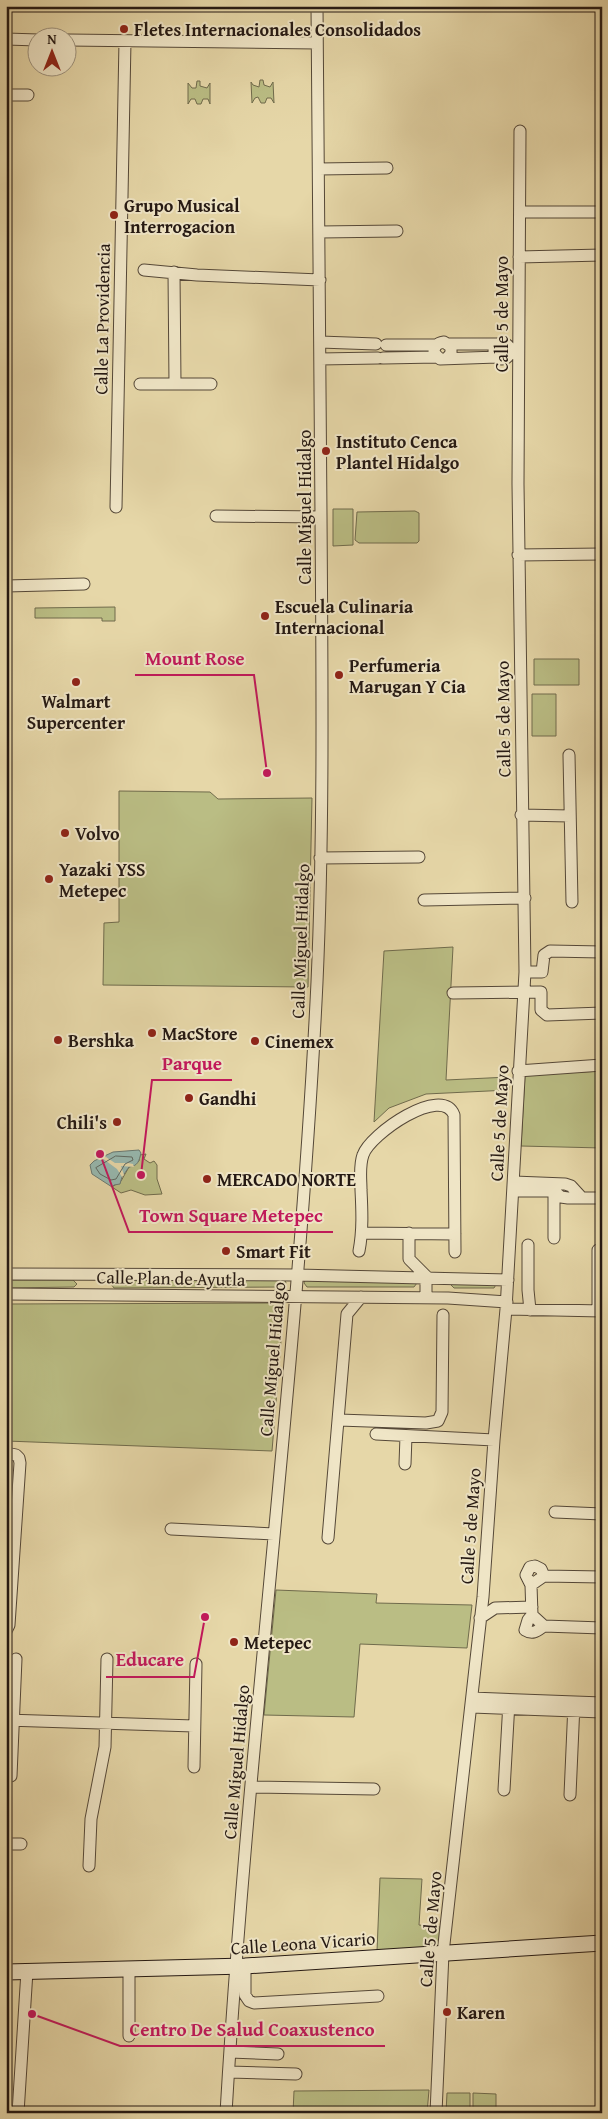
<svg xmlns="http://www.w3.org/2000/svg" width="608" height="2119" font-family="'Gentium Book Plus',serif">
<rect width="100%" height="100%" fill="#e6d7a8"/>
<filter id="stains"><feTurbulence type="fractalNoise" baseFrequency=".004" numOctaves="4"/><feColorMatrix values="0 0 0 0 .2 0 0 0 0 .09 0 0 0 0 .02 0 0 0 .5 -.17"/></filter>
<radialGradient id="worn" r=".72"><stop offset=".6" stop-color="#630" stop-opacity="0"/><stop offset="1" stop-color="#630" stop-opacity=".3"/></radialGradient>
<path fill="#babd84" stroke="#706b4c" d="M260 80H263L264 85 270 87 273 82 274 103 271 98H267L265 103H261L258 97 255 98 252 103 251 82 253 85 259 87Z
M197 81H200V86L207 88 210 83V104L208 99H203L201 104H197L195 99H191L188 104V83L192 88H196Z
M333 509H353V545L333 546Z
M415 511 419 513V541L417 543H359L355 540 357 512Z
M115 607V621H102V618H35V608Z
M534 659H579V685H534Z
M532 694H556V736H532Z
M119 791 210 792 218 799 312 798 308 987 103 985 104 923 119 922Z
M453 947 446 1080 509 1077V1090L426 1094 389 1108 374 1122 384 951Z
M602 1071V1148L521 1146 525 1075Z
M146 1154 144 1159 150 1163 154 1161 157 1165V1179L162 1194 145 1195 131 1190 121 1193 112 1187 121 1181 129 1167 139 1161 140 1155Z
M6 1280H73L77 1284 74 1287 6 1288Z
M113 1280H285L286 1283 283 1287 114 1288 111 1284Z
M305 1280 417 1283 414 1287H307L304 1283Z
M497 1283 494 1288H454L450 1284Z
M282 1303 284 1304 272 1451 6 1441V1304Z
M276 1590 377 1594 376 1603 472 1605 467 1648 360 1644 354 1717 264 1715Z
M380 1878 422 1879 419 1925 440 1927 439 1948 377 1951Z
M429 2090 427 2113H293L294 2091Z
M447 2093H470V2113H446Z
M473 2093 496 2094V2113H473Z"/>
<path fill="#97b8af" stroke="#697871" d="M139 1150 141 1153C139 1161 138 1166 129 1167L122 1177 120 1184 114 1185 112 1187 92 1174 90 1165 94 1161 113 1152Z"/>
<path fill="#e6d7a8" d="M106 1157 115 1163H128L133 1164 134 1167 121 1166 124 1175 122 1177 117 1169 102 1158Z"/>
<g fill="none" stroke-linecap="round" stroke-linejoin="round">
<path stroke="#5e6861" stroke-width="1" d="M116 1156 132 1157 133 1160 125 1164 116 1179 111 1180 100 1174 96 1168Z"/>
<defs>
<path id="street" d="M6 39 38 40
M68 40 317 43
M6 95H28
M319 169 387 168
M520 212H602
M320 232 397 231
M519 257 602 255
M144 270 197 275 320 280
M174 272 175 384
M320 342 376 344
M494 351a8 8 0 1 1 16 0a8 8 0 1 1-16 0Z
M449 344H497
M386 345H436
M448 357 451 353V347L444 342C437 343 434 346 434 353L440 359 497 357
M383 358 437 357
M320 359 378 358
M140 384H211
M116 507 125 41
M216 516 321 517
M518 555 602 554
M6 586 84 584
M569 755 572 902
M521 815 570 816
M320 858 419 857
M424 900 525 898
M525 972H542L544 955 550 951 602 952
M453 993 541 992V1010L547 1015 602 1013
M518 1071 602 1065
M514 1182 565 1184 571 1186 582 1198
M513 1191H554L561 1197 568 1198H602
M362 1233 455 1234
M409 1233V1259L426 1276V1298
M554 1238V1191
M528 1245V1290L530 1310
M598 1250V1311
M359 1251C363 1230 362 1210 361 1190 361 1179 359 1166 363 1155 370 1134 442 1084 454 1115L455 1252
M6 1274 297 1275 508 1280
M6 1294 448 1298 507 1302
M506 1309 602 1311
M339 1420 426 1423 438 1421 442 1412 443 1315
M376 1434 494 1440
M6 1453 16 1455 19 1458 20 1463 9 1625 6 1631
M405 1464 406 1436
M555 1512 602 1514
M171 1529 274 1534
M328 1538 347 1314 361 1297
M602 1577 544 1576 531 1585 532 1615 544 1626 602 1628
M531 1585 526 1575 530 1567 535 1566 541 1569 544 1576
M532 1615 528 1620 525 1630C533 1635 537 1631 544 1626
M480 1618 495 1608 532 1607
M472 1698 602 1703
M472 1707 602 1712
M6 1720 194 1726
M194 1767 196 1664
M11 1776 16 1659
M251 1787 374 1789
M504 1790 509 1702
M570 1795 574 1704
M6 1844H21
M89 1866 91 1819 105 1747 107 1659
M245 1966V1995L249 2001 254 2003 378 1996
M129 1970V2036
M230 2052 278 2054
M229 2072 296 2074
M18 2113 27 1971
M226 2113C248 1735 299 1360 317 982 324 827 322 671 321 515 320 346 319 176 317 6
M436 2113 443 1953 483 1597 494 1440 506 1309 525 972 518 484 520 131"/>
<path id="secondary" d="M6 1972 245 1966 602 1943"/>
</defs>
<use href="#street" stroke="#554838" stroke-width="13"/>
<use href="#secondary" stroke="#251913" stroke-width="17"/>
<use href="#street" stroke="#efe5c6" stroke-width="11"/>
<use href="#secondary" stroke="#efe5c6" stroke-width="15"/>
</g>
<g fill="#8f2418" stroke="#efe5c6" stroke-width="2">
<circle cx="124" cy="29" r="5"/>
<circle cx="114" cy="215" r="5"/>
<circle cx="326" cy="451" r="5"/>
<circle cx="265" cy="616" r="5"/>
<circle cx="339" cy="675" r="5"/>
<circle cx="76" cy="682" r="5"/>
<circle cx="65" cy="833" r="5"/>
<circle cx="49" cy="879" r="5"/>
<circle cx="152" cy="1033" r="5"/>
<circle cx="58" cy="1040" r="5"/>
<circle cx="255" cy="1041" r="5"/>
<circle cx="189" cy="1098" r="5"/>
<circle cx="117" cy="1122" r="5"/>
<circle cx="207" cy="1179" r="5"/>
<circle cx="226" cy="1251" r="5"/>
<circle cx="234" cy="1642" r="5"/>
<circle cx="447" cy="2012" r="5"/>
</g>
<g text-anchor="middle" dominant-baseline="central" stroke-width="4" stroke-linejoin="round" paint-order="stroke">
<g font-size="18" font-weight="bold" fill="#251913" stroke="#efe5c6" text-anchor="start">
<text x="134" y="29">Fletes Internacionales Consolidados</text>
<text x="124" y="205">Grupo Musical<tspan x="124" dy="21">Interrogacion</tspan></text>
<text x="336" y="441">Instituto Cenca<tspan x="336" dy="21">Plantel Hidalgo</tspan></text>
<text x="275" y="606">Escuela Culinaria<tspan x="275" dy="21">Internacional</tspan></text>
<text x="349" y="665">Perfumeria<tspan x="349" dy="21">Marugan Y Cia</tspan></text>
<text x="76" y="701" text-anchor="middle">Walmart<tspan x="76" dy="21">Supercenter</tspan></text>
<text x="75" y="833">Volvo</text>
<text x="59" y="869">Yazaki YSS<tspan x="59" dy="21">Metepec</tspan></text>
<text x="162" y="1033">MacStore</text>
<text x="68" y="1040">Bershka</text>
<text x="265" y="1041">Cinemex</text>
<text x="199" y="1098">Gandhi</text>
<text x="107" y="1122" text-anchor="end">Chili's</text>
<text x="217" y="1179">MERCADO NORTE</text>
<text x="236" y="1251">Smart Fit</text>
<text x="244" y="1642">Metepec</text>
<text x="457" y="2012">Karen</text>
</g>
<g font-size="18" fill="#251913" stroke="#efe5c6">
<text transform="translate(501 314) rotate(-90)">Calle 5 de Mayo</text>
<text transform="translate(102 319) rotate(-89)">Calle La Providencia</text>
<text transform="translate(304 507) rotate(-90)">Calle Miguel Hidalgo</text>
<text transform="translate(503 719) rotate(-91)">Calle 5 de Mayo</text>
<text transform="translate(300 941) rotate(-88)">Calle Miguel Hidalgo</text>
<text transform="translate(499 1123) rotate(-87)">Calle 5 de Mayo</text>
<text transform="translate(171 1278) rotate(1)">Calle Plan de Ayutla</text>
<text transform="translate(272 1359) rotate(-85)">Calle Miguel Hidalgo</text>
<text transform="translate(470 1526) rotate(-86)">Calle 5 de Mayo</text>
<text transform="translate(236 1762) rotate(-85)">Calle Miguel Hidalgo</text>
<text transform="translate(430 1929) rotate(-85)">Calle 5 de Mayo</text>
<text transform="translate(303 1943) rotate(-4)">Calle Leona Vicario</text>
</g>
</g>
<path fill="none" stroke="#c2185b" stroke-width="2" d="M267 773L254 675H135M141 1175L152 1080H232M100 1154L129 1232H333M205 1617L194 1677H106M32 2014L120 2046H385"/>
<g fill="#c2185b" stroke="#efe5c6" stroke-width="2">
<circle cx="267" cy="773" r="5"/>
<circle cx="141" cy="1175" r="5"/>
<circle cx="100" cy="1154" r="5"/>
<circle cx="205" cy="1617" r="5"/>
<circle cx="32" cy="2014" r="5"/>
</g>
<g font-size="19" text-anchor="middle" font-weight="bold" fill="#c2185b" stroke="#efe5c6" stroke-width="4" stroke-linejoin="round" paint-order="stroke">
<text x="195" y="665">Mount Rose</text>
<text x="192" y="1070">Parque</text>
<text x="231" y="1222">Town Square Metepec</text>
<text x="150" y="1666">Educare</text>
<text x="252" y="2036">Centro De Salud Coaxustenco</text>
</g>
<rect width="608" height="2119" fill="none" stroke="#e6d7a8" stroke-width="25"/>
<rect x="8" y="8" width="593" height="2104" fill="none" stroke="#251913" stroke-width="2.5"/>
<rect x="12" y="12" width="583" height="2094" fill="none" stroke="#251913"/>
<g transform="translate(52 52)"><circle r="24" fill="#efe5c6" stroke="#9e937e"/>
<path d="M0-4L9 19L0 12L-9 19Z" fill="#8f2418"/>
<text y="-8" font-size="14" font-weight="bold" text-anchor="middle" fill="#251913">N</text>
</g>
<rect width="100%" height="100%" filter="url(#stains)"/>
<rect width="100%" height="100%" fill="url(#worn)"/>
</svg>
